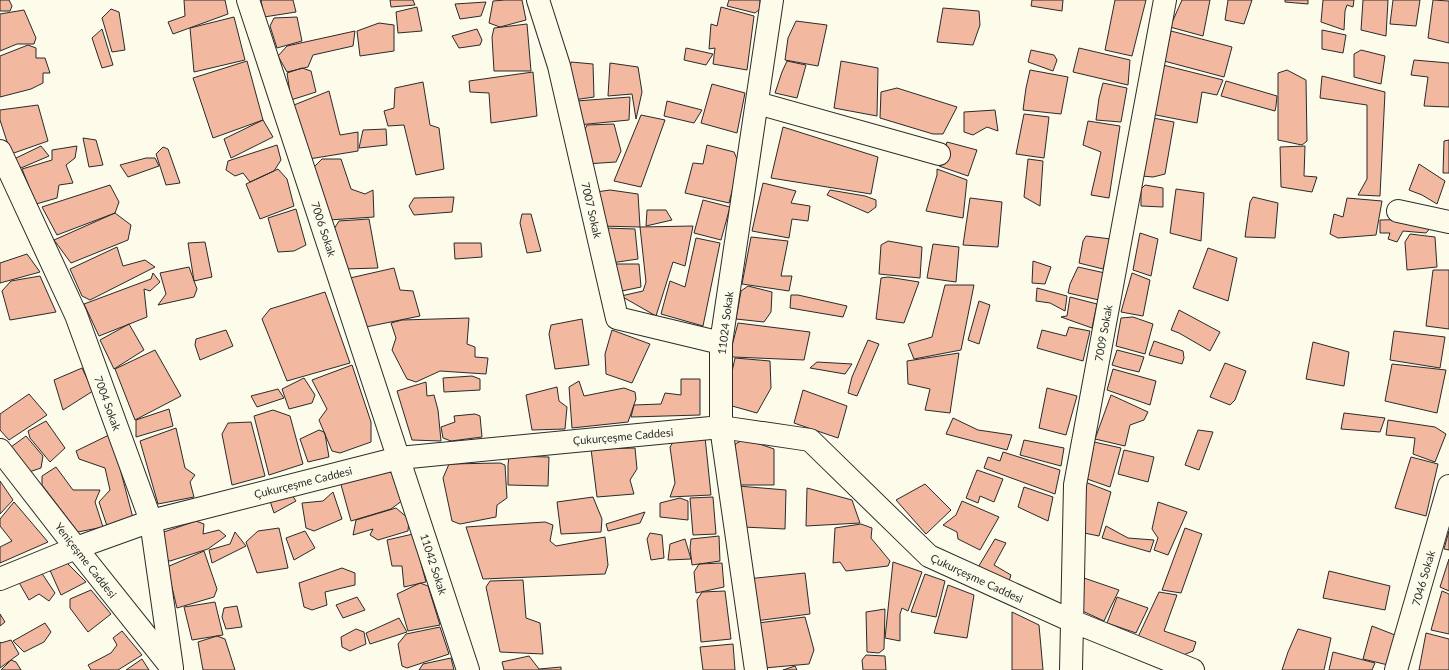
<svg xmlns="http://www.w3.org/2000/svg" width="1449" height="670" font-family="Lato,sans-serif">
<rect width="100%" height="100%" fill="#fdfbea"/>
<path fill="#f2b8a0" stroke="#2b2b2b" d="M0 0H9L12 6 10 11H0Z
M184 0H225L228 14 173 34 168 22 185 16Z
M261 0H293L296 12 264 17Z
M390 0H413L415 5 391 7Z
M505 0H522L526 20 500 27 489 23 493 1Z
M729 0H760V9L755 13 727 6Z
M1032 0H1063L1062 11 1031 6Z
M1115 0H1146L1132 56 1105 50Z
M1182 0H1210L1203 36 1170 27Z
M1228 0H1252L1244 24 1225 20Z
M1285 0H1308V4L1285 2Z
M1323 0H1354L1353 7 1347 5 1345 11 1344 30 1321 22Z
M1363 0H1388L1386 36 1361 30Z
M1393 0H1420L1416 26 1390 24Z
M1433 0 1449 1V43L1428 38Z
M486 2 481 16 460 19 455 4Z
M417 7 422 31 398 33 396 12Z
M721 7 754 16 747 70 713 64 715 48 709 49 711 24 717 26Z
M943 8 979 11 980 25 973 45 937 42Z
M111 9 119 12 125 50 112 52 102 18Z
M24 10 36 38 34 44H17L0 51V14Z
M234 17 245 60 194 72 190 28Z
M297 17 302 41 277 48 270 26 274 18Z
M796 21 827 25 818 66 785 60 788 38Z
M379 23 394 25V51L360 56 357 31Z
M527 24 531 71H494L492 37 494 28Z
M102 29 113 65 102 68 92 38Z
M477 29 482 40 480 45 459 48 452 36Z
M1322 30 1346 35 1343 53 1322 49Z
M355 31 353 46 313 55 308 67 287 72 278 56 287 46Z
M1171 31 1232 47 1224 77 1164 61Z
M28 45 36 48V58H45L50 73H43V83L31 89 0 97V56Z
M686 48 713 54 706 65 684 60Z
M1079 48 1130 60 1128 85 1073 72Z
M1031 50 1054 55 1057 60 1053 71 1028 62Z
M1361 50 1385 56 1381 84 1354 77V54Z
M1414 60 1449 63V107L1424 106 1428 77 1411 75Z
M247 61 263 120 213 138 193 78Z
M787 61 806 65 797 98 775 93 782 72Z
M841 61 878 68 877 116 834 108Z
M571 62 593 64 594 97 573 100 570 69Z
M610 63 638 67 642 92 636 119 632 94 608 96Z
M1159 64 1223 80 1217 95 1202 92 1197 123 1151 114Z
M302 68 311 71 316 92 291 100 287 73Z
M1030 70 1068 77 1061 114 1023 110 1026 88Z
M1287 70 1306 80 1307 141 1302 145 1278 140V73Z
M533 72 537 116 491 123 489 93 470 92 469 81Z
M1322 76 1385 92 1380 196 1358 195 1367 179V105L1320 98Z
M1226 81 1277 96 1276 106 1275 111 1221 96Z
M423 82 430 125 439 128 444 169 416 175 404 125 388 126 384 111 394 108 395 88Z
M1103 83 1127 88 1121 122 1096 120 1099 98Z
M712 84 745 93 737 133 701 123Z
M897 88 957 107 943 134H933L880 118 881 92Z
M329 91 340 135 358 132V151L309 159 294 105Z
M630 97 629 120 578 125 576 101Z
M667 101 702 110 694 123 664 116Z
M38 105 48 141 11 154 0 120V110Z
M995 110 998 131 987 127 973 135 964 132V112Z
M1024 114 1049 117 1044 158 1016 154Z
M641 115 665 120 641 187 614 181Z
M1153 118 1174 122 1165 174 1153 177 1142 176Z
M263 120 273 137 231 158 224 139Z
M1088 121 1120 126 1109 198 1091 195 1101 152 1083 145Z
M614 124 621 151 616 162 586 164 582 136 587 125Z
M783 127 878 157 871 194 771 178Z
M386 129 387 145 359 148 363 130Z
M83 138 96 140 103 165 89 167Z
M1449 140V173H1443L1444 141Z
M947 142 977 150 968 176 939 166Z
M277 145 281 160 274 171 250 182 243 173 235 176 226 170 228 161Z
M707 145 734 152 739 164 729 203 685 193 693 163 703 164Z
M41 146 49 156 21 168 14 159Z
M77 146 75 158 66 165 73 183 59 185 57 198 36 204 22 169 52 160V150Z
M1305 146 1304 176 1317 177 1312 192 1281 187 1280 147Z
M163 147 168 149 180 183 166 185 156 154Z
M146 158H155L159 166 128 177 120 165Z
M322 159H341L351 189 365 194 373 190 374 217 329 220 313 168Z
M1028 159 1043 161 1040 206 1024 197Z
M1419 164 1445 181 1437 204 1422 195 1409 190Z
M278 169 287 179 294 206 260 219 246 184Z
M937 169 967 180 963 218 926 211 937 175Z
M763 183 796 191 791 203 810 206 808 221 792 219 789 238 752 231Z
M110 185 119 202 115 213 57 235 42 207Z
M1145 185 1163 188V207L1141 206V189Z
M1176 189 1204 193 1201 241 1170 233Z
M610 190 638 194 640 227 600 226 596 192Z
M830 190 865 196 876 200V207L868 213 827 195Z
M454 197 452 212 414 215 409 206 414 198Z
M1253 197 1278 203 1275 238 1245 237 1250 202Z
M970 198 1002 202 998 247 963 245Z
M1347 198 1382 201 1376 235 1338 238 1330 234 1334 214 1343 217Z
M703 200 730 207 721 240 694 233Z
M296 209 306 245 294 251 278 252 268 218Z
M647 210H666L672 220 646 226Z
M115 213 131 225 128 240 71 263 54 240Z
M522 214H531L541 251 527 253 520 223Z
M369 219 378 268 344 269 334 229 339 221Z
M1422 219 1432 226 1426 233 1403 231 1397 242 1388 239 1390 233H1380V220Z
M693 226 685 266 673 262 656 316 621 296 643 291 646 282 640 227Z
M606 228 635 229 638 259 611 263Z
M1140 233 1158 239 1151 276 1133 270Z
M1410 234 1435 237 1437 267 1407 270 1405 242Z
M1086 236 1111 239 1103 269 1079 263 1083 241Z
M751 237 788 241 781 276H792L789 291 742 284Z
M696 238 720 243 703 326 661 314 670 281 685 287Z
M888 241 922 247 920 278 879 274 881 245Z
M205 242 212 277 194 281 188 243Z
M454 243H481L482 257 455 259Z
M933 244 959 247 956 282 927 278Z
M117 247 123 266 145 260 155 267 90 300 82 296 70 269Z
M1208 248 1237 258 1228 301 1193 288Z
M27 254 40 272 0 283V263Z
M1033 261 1051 267 1045 284 1032 283Z
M613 264H639L641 287 617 292Z
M189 267 197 289 194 297 158 305 166 294 160 273Z
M1078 267 1105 273 1099 300 1068 293 1070 284Z
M394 268 400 290 413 291 420 316 366 327 350 278Z
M1433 270H1449V329L1426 326Z
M153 273 160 282 150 291 144 289 147 317 99 336 84 304 151 279Z
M1132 273 1150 280 1143 316 1121 312Z
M40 276 56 312 10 320 2 291 11 281Z
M888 277 919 282 904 323 876 319 881 278Z
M945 285H974L961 350 914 359 908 344 932 337Z
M748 286 772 292 771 312 764 322 736 319 741 291Z
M1037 288 1067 296 1065 311 1050 303 1036 301Z
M325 292 350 363 287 381 262 319 270 309Z
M791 295H798L847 306 843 317 790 308Z
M1070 297 1097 304 1092 328 1061 317 1067 316Z
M979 301 990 305 979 344 968 340Z
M1179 310 1220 332 1210 351 1179 333 1171 330Z
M1133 317 1153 324 1145 354 1116 346 1121 318Z
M469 318 467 344 475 347V357L488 358 486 374 440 371 416 382 407 379 392 350 396 338 391 323 402 320Z
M582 319 589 365 555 369 549 334 551 325Z
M738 323 810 332 804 360 733 357 730 353Z
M129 324 144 350 114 369 100 340Z
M1069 327 1090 331 1083 361 1037 348 1042 330 1066 336Z
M226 330 233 346 200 360 195 345 196 339Z
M612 330 650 344 632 383 606 374 605 354Z
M1394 331 1445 337 1440 368 1390 360Z
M868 340 879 344 857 396 848 393 852 377Z
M1154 341 1183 351 1184 358 1182 364 1149 355Z
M1313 342 1349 352 1344 386 1306 379Z
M155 350 181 396 135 420 115 369Z
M1117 350 1144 357 1139 372 1122 368 1112 365Z
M959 353 950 413 925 410 930 389 908 384 907 361Z
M735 358 770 361 771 388 757 413 725 404Z
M817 362 852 364 845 374 810 368Z
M1225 363 1246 371 1235 400 1230 405 1210 397Z
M1392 364 1446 370 1437 413 1385 401Z
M352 365 371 422V442L340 453 332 451 319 420 327 409 312 380Z
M82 368 93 391 63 410 54 380Z
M1113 369 1156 381 1150 405 1107 390Z
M472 376 480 379V390L444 392 443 378Z
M304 378 315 395 312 403 289 409 282 389Z
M681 379H700V415L631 417 634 405 661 404 665 393 681 395Z
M579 381 584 396 624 388 635 392 636 399 628 422 572 428 569 387Z
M426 382 427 396 434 395 438 410 441 441 412 440 397 391Z
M557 387 559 401 567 407 565 429 532 430 526 395Z
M1047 388 1077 396 1066 435 1039 428Z
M278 389 284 398 257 407 251 396Z
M803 390 847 406 838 438 794 423Z
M29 394 47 415 9 440 0 430V414Z
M1111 395 1148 412 1144 420 1130 425 1125 446 1095 439Z
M169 409 173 426 136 437V420Z
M273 410 290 416 303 464 269 475 254 416Z
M1344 413 1385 418 1380 432 1341 429Z
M475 414 480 416 482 437 451 441 443 438 441 427 455 422 454 416Z
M953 418 978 430 1012 435 1007 450 946 434Z
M1388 420 1435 427 1446 434 1435 462 1413 454 1415 438 1386 435Z
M46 421 65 448 50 462 30 438 28 431Z
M251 422 265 476 232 485 222 434 228 423Z
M176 428 185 468 195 475 190 482 194 497 158 504 140 441Z
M319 430 324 432 325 434 329 457 308 462 300 439Z
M1198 430 1213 432 1199 470 1185 465Z
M111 434 133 518 107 526 99 502 110 490 105 468 79 459 76 451Z
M26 436 43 456 41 468 26 473 11 447Z
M705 437 711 495 670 497 675 483 670 447 675 439Z
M745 439 774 449V485H735V444Z
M1024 440 1064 448 1061 466 1020 455Z
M1094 442 1121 448 1110 487 1087 479Z
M635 448 637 469 630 480 634 494 597 497 591 449Z
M1124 450 1154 457 1148 482 1118 474Z
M1003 452 1060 470 1055 494 984 468 988 457 1000 461Z
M509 456 549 457 548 486 508 485V465Z
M1411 457 1438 464 1426 516 1395 508Z
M500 463 505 465 507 498 497 505 496 517 460 524 452 521 443 478 449 464Z
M56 467 73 490H100L95 502 103 527 78 532 42 485V476Z
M384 470 392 473 403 500 391 509 351 521 340 481Z
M977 470 1003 479 994 502 980 496 978 503 966 498Z
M0 481 13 500 0 514Z
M1085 482 1111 492 1099 536 1074 531Z
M925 484 951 510 926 534 896 500Z
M738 486 786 490 785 529 743 527Z
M1024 487 1053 497 1048 521 1018 507Z
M807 488 852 500 860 523 806 526Z
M288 489 296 501 274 513 268 495Z
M333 492 342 519 314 531 306 528 302 503 323 501Z
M593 497 602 519 601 532 561 534 557 502Z
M713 497 716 534 693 535 690 498Z
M680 498 688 501V520L660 517V503Z
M962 501 999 517 980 550 958 539 957 532 943 525 956 515Z
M14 502 48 542 0 563V547L12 541 0 526V519Z
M1158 502 1187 512 1168 555 1154 550 1158 538 1152 529Z
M396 508 409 519 408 531 378 540 370 535 373 529 353 535 356 520Z
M645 512 640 523 608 531 606 524Z
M196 521 204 524 203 534 219 530 226 536 208 549 170 561 162 559 158 534Z
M545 522 553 525 550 541 556 546 605 537 608 565 605 574 483 579 466 527Z
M861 524 872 528 871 538 890 561 888 566 846 571 840 562 833 563 835 528Z
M1106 526 1128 538 1154 540 1150 552 1102 538Z
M279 528 288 568 257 573 246 542 258 531Z
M1185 528 1202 534 1181 593 1162 590Z
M305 531 315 548 294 560 286 538Z
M1449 531V550L1444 549Z
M235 532 246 546 212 563 209 550 230 544Z
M650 533 662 535 664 558 651 560 647 539Z
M413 534 426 582 404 587 402 566H392L387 540Z
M719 536 720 561 692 565 690 548 691 539Z
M685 539 691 559 668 560 670 544Z
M995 539 1006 543 994 565 1011 575 1008 584 977 569Z
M204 551 217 589 214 597 177 608 167 567Z
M1449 559V591L1440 587Z
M65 561 86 582 61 595 49 568Z
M893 562 922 572 908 611 902 608 900 614V641L885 638Z
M722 563 724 587 696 593 694 572 699 564Z
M342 568 355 573V585L325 592 327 605 312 610 304 607 299 583Z
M1329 571 1390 586 1385 610 1323 598Z
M41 572 55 593 49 601 39 594 29 600 17 579Z
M805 573 810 614 755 621 747 579Z
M925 574 945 581 936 617 911 612Z
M1084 578 1119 590 1104 621 1076 608Z
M523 580 526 618 540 623 543 654 500 652 486 587 490 581Z
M420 583 428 586 440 625 408 631 397 594Z
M948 585 974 595 967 638 934 633Z
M91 590 111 614 88 632 70 608V599Z
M725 591 731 639 701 642 697 600 702 592Z
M1442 591 1449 594V634L1431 630Z
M1159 592 1177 595 1164 631 1196 642 1193 651 1181 656 1138 637Z
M357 597 365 610 343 618 336 605Z
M1117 597 1148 608 1136 633 1107 623Z
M215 602 223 635 192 640 184 607Z
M237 606 242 627 226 629 222 617 224 608Z
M885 609 884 649 879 653 867 652 866 612Z
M1012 612 1039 625 1043 670H1012Z
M0 614 5 622 0 626Z
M805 617 814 650 809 664 764 668 758 623Z
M399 618 407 632 370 644 366 633Z
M45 623 51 632 44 642 24 652 13 641Z
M1372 626 1395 635 1388 665 1363 659Z
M440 627 449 654 407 668 402 666 398 644 406 634Z
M356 629 364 632 366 644 350 651 342 647 341 637Z
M1298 629 1331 638 1324 670H1282L1288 652Z
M122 631 142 655 118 670H91L88 665 111 653 117 645 113 638Z
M1426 633 1449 639V670H1419Z
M217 636 225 639 235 670H203L198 642Z
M11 640 19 654 0 668V642L1 643Z
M733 644 735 670H703L700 647Z
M1333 652 1375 663 1372 670H1329Z
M866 655 885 656 886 670H863L862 660Z
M529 656 539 669 561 667V670H504L502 662Z
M451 658 454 670H419L423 664Z
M142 659 149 670H126Z
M11 660 16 662 21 670H1Z
M795 666 797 670H783Z"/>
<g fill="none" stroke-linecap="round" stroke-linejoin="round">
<defs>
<path id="minor" d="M248 0 468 670
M538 0 559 66 617 318 721 343
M757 103 939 154
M0 151 76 315 151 521 172 668
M1398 211 1449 222
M0 450 76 548 171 667
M0 579 76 548 151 521 399 458 721 427 810 440 929 556 1072 621 1193 670
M756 670 721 427V343L772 0
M1071 670 1075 485 1165 0
M1396 670 1449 486"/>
</defs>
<use href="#minor" stroke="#2b2b2b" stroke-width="24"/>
<use href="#minor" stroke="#fdfbea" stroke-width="22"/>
</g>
<g text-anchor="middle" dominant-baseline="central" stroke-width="3" stroke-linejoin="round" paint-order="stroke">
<g font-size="11" fill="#2b2b2b" stroke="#fdfbea">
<text transform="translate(592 210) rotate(77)">7007 Sokak</text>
<text transform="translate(324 229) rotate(72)">7006 Sokak</text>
<text transform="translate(725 323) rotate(-83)">11024 Sokak</text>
<text transform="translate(1103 333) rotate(-80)">7009 Sokak</text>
<text transform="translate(108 403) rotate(70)">7004 Sokak</text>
<text transform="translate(623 436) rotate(-5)">Çukurçeşme Caddesi</text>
<text transform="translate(303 482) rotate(-14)">Çukurçeşme Caddesi</text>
<text transform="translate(86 560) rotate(52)">Yeniçeşme Caddesi</text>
<text transform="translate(434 564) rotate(72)">11042 Sokak</text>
<text transform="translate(977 578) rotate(25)">Çukurçeşme Caddesi</text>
<text transform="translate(1423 578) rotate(-74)">7046 Sokak</text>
</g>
</g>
</svg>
